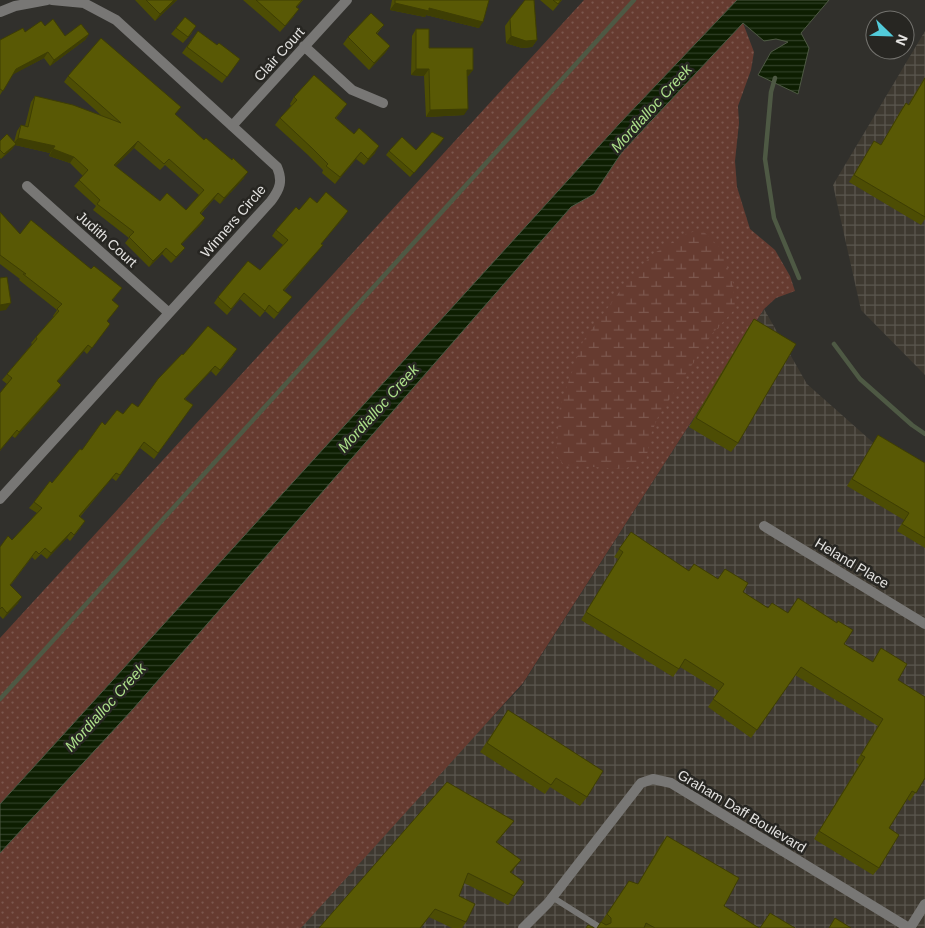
<svg xmlns="http://www.w3.org/2000/svg" width="925" height="928" font-family="Helvetica,sans-serif">
<defs>
<pattern id="industrial-grid" width="8" height="8" patternUnits="userSpaceOnUse" patternTransform="scale(1.25)"><rect width="8" height="8" fill="#3e3930"/><path d="M0 4h8M4 0v8" fill="none" stroke="#5a564e"/></pattern>
<pattern id="grass-dots" width="8" height="8" patternUnits="userSpaceOnUse" patternTransform="scale(1.25)"><rect width="8" height="8" fill="#663b30"/><path d="M2 2h.1M6 6h.1" fill="none" stroke="#7c574e" stroke-width="1.8" stroke-linecap="round"/></pattern>
<pattern id="wetland-marsh" width="20" height="14" patternUnits="userSpaceOnUse" patternTransform="scale(1.25)"><rect width="20" height="14" fill="#663b30"/><path d="M1 5h8M5 5V1M11 12h8M15 12V8" fill="none" stroke="#7c574e"/></pattern>
<pattern id="water-rules" width="6" height="5" patternUnits="userSpaceOnUse" patternTransform="scale(1.25)"><rect width="6" height="5" fill="#0d1e01"/><path d="M0 2.5h6" fill="none" stroke="#303f26"/></pattern>
</defs>
<rect width="100%" height="100%" fill="#31302c"/>
<path fill="url(#industrial-grid)" d="M925 31V375L861 310 833 185Z
M764 309 807 384 913 478 925 486V928H291L521 687Z"/>
<path fill="url(#grass-dots)" d="M584 0H737L619 124 0 804V638Z
M743 23 754 52 751 70 738 106 739 123 735 161 737 187 750 229 775 250 790 276 795 291 776 298 764 309 523 683 301 928H0V853L133 709 571 207 594 194 622 152Z"/>
<path fill="url(#wetland-marsh)" d="M702 230 720 248 733 283 735 309 712 334 658 417 651 434 646 460 624 469 564 465 556 455 560 406 583 341 629 279 653 254 688 233Z"/>
<path fill="url(#water-rules)" stroke="#4e5944" d="M737 0H829L801 33 809 48 798 94 758 75 771 52 788 42 776 39 764 41 743 23 622 152 594 194 571 207 133 709 0 853V804L619 124Z"/>
<g fill="none" stroke-linecap="round" stroke-linejoin="round">
<path stroke="#4e5944" stroke-width="4.5" d="M775 78 771 92 765 159 774 218 799 278
M834 344 860 379 912 425 925 434
M0 699 634 0"/>
<path stroke="#787775" stroke-width="6" d="M552 897 601 928"/>
<path stroke="#787775" stroke-width="10" d="M0 12 15 6 47 0
M304 46 352 90 383 103
M232 126 347 0
M27 186 169 313
M0 499 271 201C280 189 283 181 277 167L116 20 84 3 52 0
M764 526 925 624
M523 928 548 903 641 783 653 779 671 783 909 928
M910 928 925 904"/>
</g>
<path fill="#4d4d04" fill-rule="evenodd" d="M135 0H177L155 21Z
M243 0H303L297 7 294 16 280 32Z
M392 0H489L479 28 426 15 425 17 390 10Z
M540 0H562L553 11Z
M510 19 537 40 532 47 522 48 506 43 505 26Z
M384 25 377 34 390 46 385 53 369 70 343 44 348 37Z
M45 26 65 36 89 34 85 40 50 66 44 58 13 74 0 95V40Z
M176 28 192 33 183 43 171 34Z
M416 29 429 48 473 70 468 76H467L464 115 426 117 424 76 411 75 412 36Z
M198 31 217 45 240 59 222 83 182 53Z
M68 76 175 114 244 178 220 204 214 199 201 214 205 218 201 224 181 245 185 248 180 254 171 263 162 254 149 267 125 243 129 238 93 210 96 206 74 186 83 176 70 163 49 156 50 153 15 145 12 149 1 159 0 158V141L14 142 17 131 21 125 25 126 31 102 35 96 102 116 64 82ZM134 148 160 170 165 165 199 195 186 210 160 201 115 166Z
M925 77V219L921 225 849 182 874 141 881 145 901 110 906 103 908 105Z
M294 97 342 111 336 118 375 153 364 165 356 159 335 184 322 173 323 170 308 155 275 125 280 118 291 106 290 104Z
M444 138 410 177 386 155 389 151 416 150Z
M317 203 344 217 321 244 318 251 284 291 292 297 274 319 265 311 260 317 240 299 227 315 214 303 218 297 260 270 283 245 272 236 276 230 299 210Z
M0 212 20 234 91 269 122 288 112 301 107 322 110 324 87 354 84 351 57 382 61 385 57 391 15 438 12 436 0 451V393L7 384 2 380 32 344 31 343 36 337 54 316H53L57 310 19 280 20 279 0 264Z
M754 319 738 443 731 452 689 427 748 328Z
M183 355H233L216 376 211 371 185 399 193 405 154 459 140 448 116 481 112 478 80 517 81 527 70 541 67 538 47 559 41 554 35 560 32 557 10 586 18 603 3 619 0 616V547L12 540 37 513 29 508 34 502 52 483 105 425 123 414 138 407Z
M878 435 925 463V548L897 531 904 520 847 486Z
M631 532 688 571 694 564 718 579 725 569 743 592 768 608 788 613 798 598 844 644 872 662 881 648 898 680 925 697V780L924 779 910 801 907 799 889 828 879 868 873 875 814 839 859 765 856 762 878 726 795 675 751 738 708 707 719 691 680 667 673 677 581 620 618 559 614 557Z
M508 710 587 797 580 806 550 787 545 794 480 752Z
M514 821 497 842 514 869 511 873 524 882 508 905 464 883 459 896 466 922 462 928H452L429 917 421 928H319Z
M667 836 724 906 759 928H597L629 881 638 884 661 844Z"/>
<path fill="#3e3e04" d="M174 0H177L155 21 160 14Z
M395 3 429 8 483 22 479 28 426 15 425 17 390 10Z
M89 34 85 40 50 66 54 60Z
M511 36 537 40 532 47 522 48 506 43Z
M390 46 385 53 369 70 374 63Z
M48 52 44 58 12 75 16 69Z
M416 69H429L424 76 411 75Z
M467 70H473L468 76H462Z
M468 109 464 115 426 117 430 110Z
M18 138 55 146 50 153 15 145 12 149 1 159Z
M444 138 441 143 410 177 414 173Z
M138 141 134 148 110 172 114 165Z
M379 146 375 153 364 165 368 159Z
M53 149 74 157 70 163 49 156Z
M361 152 356 159 335 184 340 177Z
M248 172 244 178 220 204 224 198Z
M218 193 214 199 195 219 200 213Z
M348 211 344 217 316 250 321 244Z
M205 218 201 224 176 250 181 244Z
M323 245 318 251 279 296 283 290Z
M166 248 162 254 149 267 153 261Z
M185 248 180 254 171 263 176 257Z
M11 303 6 310 0 311V305Z
M88 345 84 351 52 387 57 381Z
M215 366 211 371 180 404 184 399Z
M61 385 57 391 15 438 19 432Z
M116 473 112 478 75 522 79 516Z
M71 532 67 538 47 559 51 553Z
M22 597 18 603 3 619 7 613Z
M521 860 514 869 504 881 510 872Z"/>
<path fill="#595905" stroke="#3e3e04" fill-rule="evenodd" d="M146 0H174L160 14Z
M256 0H302L296 7 299 9 285 26Z
M395 0H489L483 22 429 8V11L395 3Z
M525 0H534L537 40 526 41 511 36 510 19Z
M553 0H561L558 4Z
M371 13 384 25 376 33 390 46 374 63 348 37Z
M185 17 196 26 188 37 176 28Z
M53 19 65 36 81 24 89 34 54 60 48 52 16 69 3 91 0 89V40L23 28 25 32 41 21 45 26Z
M416 29H429V48H473V70H467L468 109 430 110 429 69H416Z
M198 31 217 45 219 43 240 59 227 77 187 47Z
M101 38 181 107 175 114 204 140 206 138 232 160 233 158 248 172 224 198 218 193 200 213 205 218 181 244 185 248 176 257 166 248 153 261 129 237 134 232 97 204 100 200 79 180 88 170 74 157 53 149 55 146 18 138 21 125 28 127 35 96 73 105 121 123 68 76ZM138 141 164 164 169 159 204 190 186 210 167 193 160 201 114 165Z
M314 75 347 104 335 118 354 134 359 128 379 146 368 159 361 152 340 177 326 166 328 164 313 149 280 118 297 100 294 97Z
M925 78V217L854 175 874 141 881 145 906 103 909 105Z
M432 132 444 138 414 173 389 151 402 137 416 150Z
M7 134 16 144 4 154 0 150V141Z
M326 192 348 211 321 244 323 245 283 290 292 297 278 313 269 305 265 311 244 293 231 309 218 297 248 261 260 270 288 240 276 230 296 207 299 210 310 197 317 203Z
M0 212 20 234 31 220 91 269 94 266 122 288 112 300 119 306 107 321 110 324 92 348 88 345 57 381 61 385 19 432 17 430 0 450V393L12 378 7 374 37 339 36 337 59 311 57 309 62 304 23 274H26L0 255Z
M7 277 11 303 0 305V278Z
M754 319 796 344 738 443 696 418Z
M208 326 237 349 220 370 215 366 184 399 193 405 158 453 144 442 120 475 116 473 79 516 85 521 74 535 71 532 51 553 45 548 39 554 36 551 10 585 22 597 7 613 2 607 0 609V547L8 536 12 540 42 508 34 502 50 481 52 483 80 449 82 450 102 422 105 425 117 410 123 414 132 403 138 407 158 379 182 354 183 355Z
M878 435 925 463V538L902 524 909 513 852 479Z
M631 532 689 571 694 564 718 579 725 569 748 583 743 592 768 608 772 603 788 613 798 598 837 623 838 621 853 630 844 644 873 662 881 648 907 664 898 680 925 697V778L916 793 912 791 889 828 899 835 879 868 819 831 865 757 861 755 883 719 801 667 757 730 713 699 724 684 685 659 679 669 586 612 623 552 619 549Z
M508 710 603 771 587 797 556 778 551 785 487 743Z
M447 782 514 821 496 842 521 860 510 872 524 882 514 896 468 873 459 896 475 904 466 922 435 909 420 928H319Z
M667 836 739 878 724 906 759 928H655L646 923 644 928H597L601 922 606 925 611 923V918L607 914 629 881 638 884Z
M770 913 795 928H760Z
M835 918 851 928H829Z
M588 925 594 928H586Z"/>
<g text-anchor="middle" dominant-baseline="central" stroke-width="5" stroke-linejoin="round" paint-order="stroke">
<g font-size="14" fill="#e4e3e1" stroke="#272622">
<text transform="translate(279 54) rotate(-48)">Clair Court</text>
<text transform="translate(233 221) rotate(-49)">Winners Circle</text>
<text transform="translate(107 239) rotate(42)">Judith Court</text>
<text transform="translate(852 563) rotate(31)">Heland Place</text>
<text transform="translate(742 811) rotate(31)">Graham Daff Boulevard</text>
</g>
<g font-size="15" font-style="italic" fill="#ade08a" stroke="#272622">
<text transform="translate(651 108) rotate(-48)">Mordialloc Creek</text>
<text transform="translate(378 408) rotate(-48)">Mordialloc Creek</text>
<text transform="translate(105 707) rotate(-48)">Mordialloc Creek</text>
</g>
</g>
<g transform="translate(890 35) rotate(113)"><circle r="24" fill="#272622" stroke="#73726e"/>
<path d="M0-4L9 19L0 12L-9 19Z" fill="#52cbda"/>
<text y="-8" font-size="14" font-weight="bold" text-anchor="middle" fill="#e4e3e1">N</text>
</g>
</svg>
